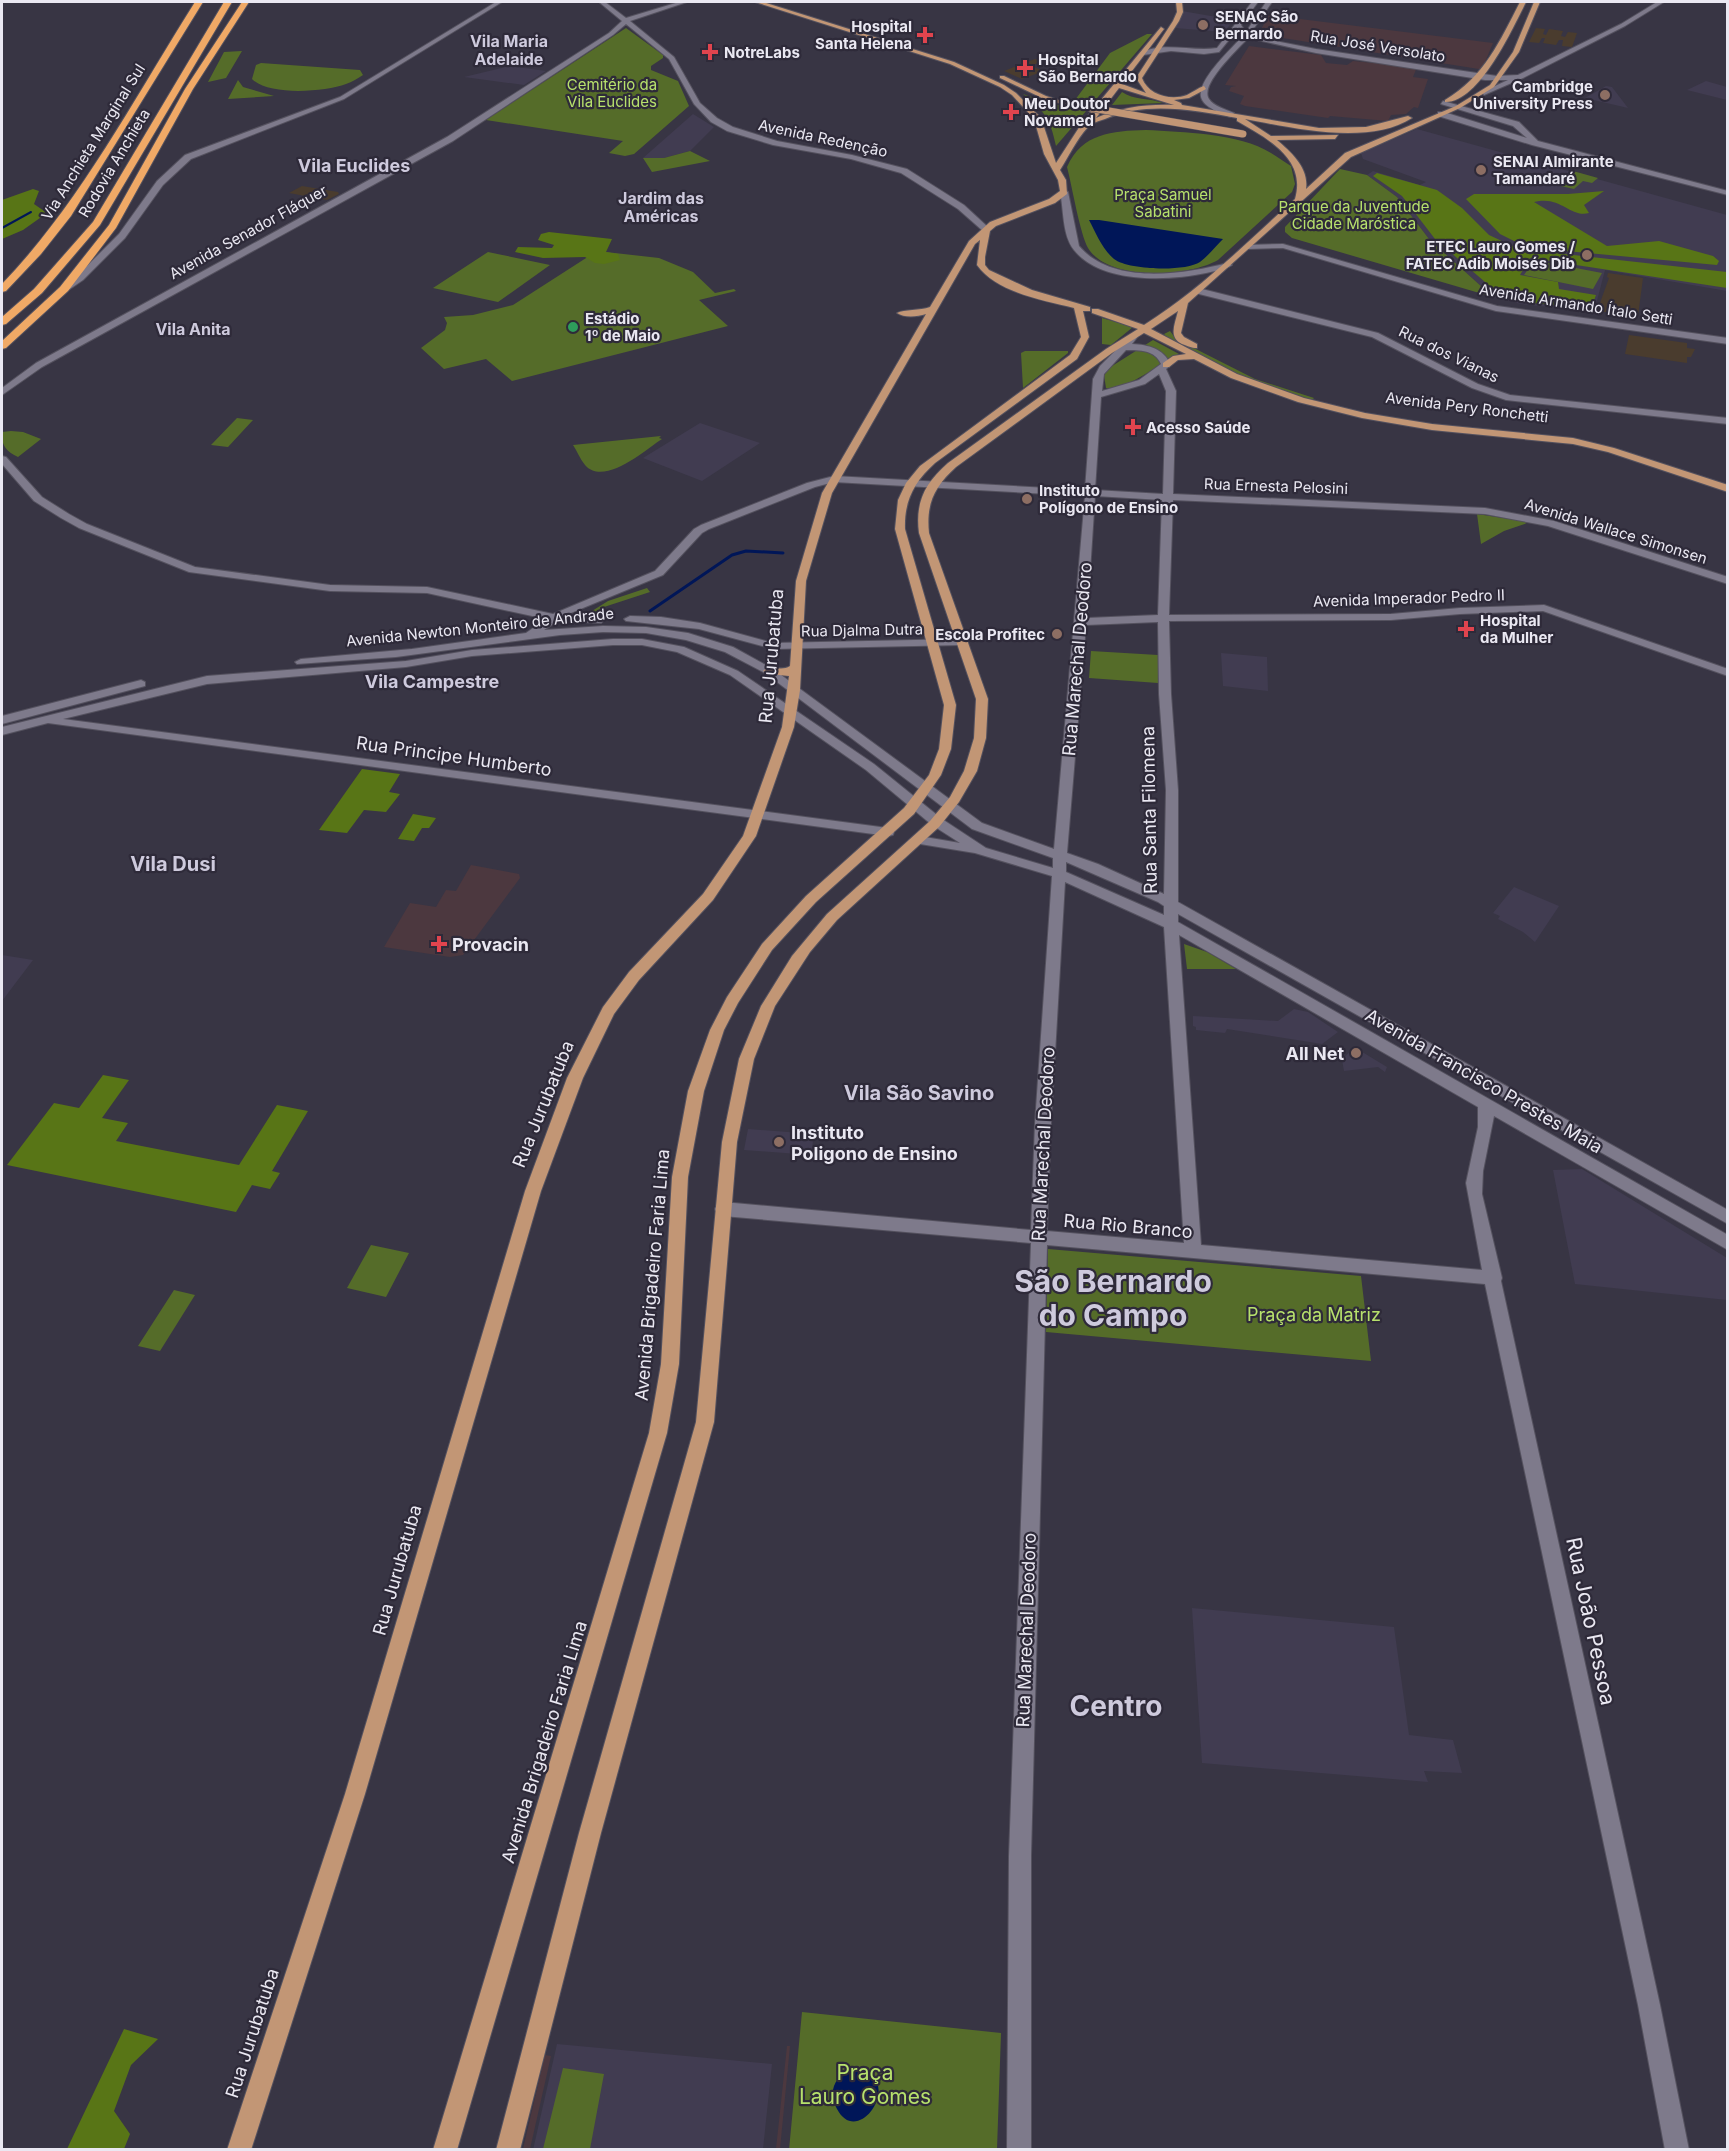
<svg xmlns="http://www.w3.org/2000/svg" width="1729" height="2151" font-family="Inter,sans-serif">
<rect width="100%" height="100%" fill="#383544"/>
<path fill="#4c383f" d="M1269 15 1493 43 1483 67 1479 69 1270 36 1259 33Z
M1249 46 1321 55 1326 63 1347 65 1353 61 1417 67 1413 77 1428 79 1418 108 1414 107 1406 114 1391 115 1388 121 1330 116 1328 118 1245 106 1240 104 1244 96 1229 91 1231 87 1236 86 1225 85Z
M471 865 514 873 519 874 520 878 463 955 450 957 384 947 410 903 436 907 446 890 456 891Z
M787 2046H790L780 2149H776Z
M545 2055 551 2056 530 2149H523Z"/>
<path fill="#413c51" d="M1182 11 1234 20 1224 32 1175 28Z
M510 66 546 71 524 85 464 77Z
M1706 81 1727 87V100L1687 90Z
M1606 86 1612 87 1628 108 1585 98Z
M693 114 714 127 690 151 664 158H643Z
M1417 129 1727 215V291L1605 270 1594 312 1521 304 1493 297 1429 239 1397 197 1367 175 1373 171 1420 185 1426 182 1363 159 1361 153Z
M700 423 760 443 702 481 643 458Z
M1221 653 1267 657 1268 691 1223 686Z
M1514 887 1559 906 1535 942 1523 932 1498 919 1500 916 1493 913Z
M2 955 33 960 2 1001Z
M1294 1009 1308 1012 1338 1032 1322 1044 1227 1029 1225 1033 1196 1030V1027L1193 1026V1016L1278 1021Z
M1354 1047 1387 1067 1385 1072 1378 1067 1344 1071 1342 1060Z
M748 1129 814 1134 811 1155 744 1150Z
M1582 1169 1727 1258V1300L1575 1284 1553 1170Z
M1192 1608 1394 1627 1409 1735 1453 1740 1462 1773 1424 1771 1428 1782 1202 1763Z
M557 2044 772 2064 763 2149 533 2150Z"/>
<path fill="#4a3c2e" d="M1536 28 1545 29 1543 34 1546 35 1549 29 1563 31 1561 36 1565 37 1568 32 1577 33 1572 47 1562 46 1563 40H1559L1556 45 1543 43 1545 38H1542L1539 43 1529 42Z
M1035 59 1043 61 1031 66 1044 71 1022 79 1004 71Z
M302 186 338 192 339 194 327 200 289 193Z
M1608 273 1643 278 1638 316 1597 311 1609 278 1607 277Z
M1629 335 1687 343V348L1695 349 1691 357H1687V363L1625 354Z"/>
<path fill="#556c29" d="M626 28 663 55V58L651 66V70L678 81 689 106 634 154 625 156 609 153 623 141 486 120Z
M1147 34H1152L1092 104 1075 100 1110 53Z
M242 51 226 78 208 82 224 52Z
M261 63 360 70 363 75C358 78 352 82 346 84 324 92 269 96 252 79L256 65Z
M238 80 243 87 274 96 228 99Z
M1122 92C1133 100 1150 98 1163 103L1112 105Z
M1023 94 1048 103 1087 110 1056 146C1050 118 1045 112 1023 94Z
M1146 130C1182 132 1239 133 1271 153 1278 157 1284 162 1291 166L1295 184 1292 192 1218 260C1188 277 1109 282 1088 248 1080 234 1072 186 1067 167 1082 133 1112 131 1146 130Z
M690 151 710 161 652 172 643 158H664Z
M1340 169 1367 175 1397 197 1429 239 1493 297 1292 238 1285 232V227Z
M1573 171 1598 178 1592 183 1583 181 1574 189 1556 185Z
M597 251 659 258 693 272 715 293 734 289 736 291 699 300 728 326 512 381 486 359 444 369 421 348 445 330 447 323 444 317 473 315 513 305Z
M488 252 550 265 498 302 433 288Z
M1534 260 1602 273 1593 289 1524 275Z
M1102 318 1133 327 1111 345 1102 344Z
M1170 331 1176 339 1255 379 1314 398 1311 401 1249 380 1168 339 1164 334Z
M1153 340 1179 354C1161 363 1124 392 1106 388L1104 375 1109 368Z
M1025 351H1068V353L1023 388 1021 353Z
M237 418 253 420 228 447 211 445Z
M11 431 23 432 41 439 18 457C6 452 1 445 2 432Z
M661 436 659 438 662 439C645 450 604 487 585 465 580 459 577 451 573 445Z
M1477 514 1530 522 1504 531 1481 544Z
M647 588 650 592 604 607 607 615 592 611 608 601Z
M1091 651 1158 655V683L1089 678Z
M1184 944 1207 952 1236 969H1187Z
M371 1245 409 1253 386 1297 347 1288Z
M1048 1249 1361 1276 1371 1361 1046 1332Z
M174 1290 195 1295 160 1351 138 1346Z
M802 2012 1001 2033 997 2149 789 2150Z
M563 2068 604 2074 590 2149H543Z"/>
<path fill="#587516" d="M1377 173 1437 190 1462 208 1489 235 1519 249 1727 272V288L1530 258 1520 275 1558 282 1559 289 1596 295 1591 309 1533 303 1499 294 1435 239 1402 196 1373 176Z
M33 189 39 191 34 204 47 213 23 230 2 239V200Z
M1604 191 1584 205 1589 213C1570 218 1561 195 1534 202L1607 246 1659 241 1713 256 1719 261 1717 265 1555 250 1516 242 1500 234 1466 199 1474 194H1568Z
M549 232 612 239 606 252 618 254 620 260 604 264 595 263 585 257 543 258 515 252 518 247 552 248 554 245 538 240 541 234Z
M362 769 400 774 389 792 400 794 386 812 364 810 347 833 319 830Z
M413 814 436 818 429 828H422L414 841 398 839Z
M103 1075 129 1080 102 1118 128 1123 116 1141 239 1165 277 1105 308 1111 272 1171 280 1173 270 1189 252 1185 236 1212 7 1165 54 1103 79 1108Z
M124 2029 158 2039 131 2065 114 2111 130 2134 124 2149H67Z"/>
<path fill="#001658" d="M1089 220H1099L1223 239C1216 246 1208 256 1200 262 1185 272 1128 270 1114 259 1102 249 1096 233 1089 220Z
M853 2068C909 2074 859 2151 837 2109 827 2092 835 2075 853 2068Z"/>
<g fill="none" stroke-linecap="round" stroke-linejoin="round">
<path stroke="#001658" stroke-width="2" d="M2 228 31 212"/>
<path stroke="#001658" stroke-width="3" d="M650 611 732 555 746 551 783 553"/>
<defs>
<path id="secondary" d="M496 2H502L344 99 191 159 163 185 125 238 83 280 67 291 60 289 77 276 119 234 157 181 185 155 340 97Z
M599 2H605L626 18 679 2H687L630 21 674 57 700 103 717 118 733 127 777 141 852 155 907 169 964 205 990 229 983 231 958 209 901 173 851 159 773 145 727 131 711 122 694 104 669 59 626 24 613 35 453 141 42 367 2 395V388L36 363 447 137 609 33 622 21Z
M1252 2H1258L1241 25 1246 32 1266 2H1272L1250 34 1254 37 1316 49 1497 76 1518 75 1621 24 1657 2H1664L1625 26 1523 78 1484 95 1482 92 1508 80H1485L1316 53 1248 38C1238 49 1199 85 1209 99 1213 106 1227 110 1234 113L1231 117C1222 114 1203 107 1201 97 1197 80 1232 48 1243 36L1237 30 1219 52 1204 54 1171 51 1143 55 1140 53C1163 41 1192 52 1217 48Z
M1443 101 1519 122 1538 141 1728 191V195L1532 145 1438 116V112H1444L1527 138 1513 126 1441 104Z
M1064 190 1068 192 1079 246C1113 286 1184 274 1228 263L1232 265C1225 270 1215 271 1206 273 1168 281 1101 284 1074 250 1062 235 1064 210 1060 192Z
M1283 244 1497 306 1728 338V344L1496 311 1283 248 1247 249 1243 247 1247 245Z
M1198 288 1378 333 1478 384 1510 395 1728 418V424L1506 400 1472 388 1372 337 1195 293 1194 291Z
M1135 332 1139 335 1132 344C1149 345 1163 348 1171 365L1166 369 1176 391 1173 494 1485 508 1554 521 1728 577V584L1548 526 1485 514 1173 500 1169 615 1391 614 1460 608 1544 605 1728 669V676L1543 611 1460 614 1391 620 1169 621 1171 694 1178 790V902L1728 1210V1224L1178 914V922L1728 1235V1250L1494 1116 1483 1171 1482 1194 1502 1278 1501 1281 1660 2005 1689 2150H1665L1638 2005 1485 1284 1047 1245 1031 1856V2150H1007L1009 1856 1031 1243 723 1216 717 1214 715 1209 717 1204 723 1202 1031 1230 1035 1123 1052 876 975 853 914 843 912 840 914 837 919 836 960 843 932 825 866 770 730 675 677 652 642 645H613L472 656 406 667 207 684 63 719 888 828 894 832 893 835 888 836 48 723 2 735V727L207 676 406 661 472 650 613 639H642L684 647 738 671 874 764 942 819 986 848 1053 868V858L972 829 765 673 725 652 686 640 646 633 603 632 560 635 396 657 297 664 295 662 301 659 412 649 526 633 546 619 427 593 330 591 189 572 79 528 61 518 34 501 2 464V456L6 457 42 497 69 514 87 524 195 567 330 585 427 587 553 614 655 571 694 529 701 525 807 483 834 476 1085 490 1093 379 1100 366 1117 349 1116 345 1122 344ZM1126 350C1140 350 1155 350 1161 364L1139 380 1102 391 1104 374ZM1159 374 1166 391 1163 494 1095 490 1101 397 1145 384ZM834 482 1085 496 1054 849 982 823 773 669 733 647 688 633 646 627 603 626 544 630 558 621 601 623 603 621 597 618 566 615 663 575 702 533 709 529 815 487ZM1095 496 1162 500 1158 615 1087 618ZM1158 622 1159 694 1166 790 1164 894 1098 864 1067 853 1086 625ZM1066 862 1158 902 1164 906V915L1066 872ZM1065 882 1164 927 1184 1243 1047 1231 1051 1123ZM1179 935 1478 1107V1127L1466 1183 1482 1270 1201 1245Z
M630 616 661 617 700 623 773 643 962 639 968 642 962 645 773 649 699 629 626 621 624 619Z
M141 680 145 682V686L2 724V716Z"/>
<path id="primary" d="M755 2H763L954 62 1004 85 1016 93 1041 118 1056 163 1082 123 1161 27 1164 29 1122 84 1146 93 1136 78 1173 21 1177 12 1176 2H1182L1183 12 1179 21 1142 78C1148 95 1171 101 1187 95 1193 92 1198 88 1204 86L1206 89 1189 98 1174 100 1181 103 1182 105 1319 128 1366 127 1408 116 1412 118C1369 146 1292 128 1245 119L1271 136 1338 135 1335 139 1277 140C1292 153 1309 168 1306 189L1345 153 1456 106 1490 85 1513 52 1534 2H1540L1519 52 1494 87 1460 108 1351 157 1188 303 1181 333 1184 337 1197 344V348C1191 348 1188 346 1182 344 1168 337 1175 324 1178 311L1151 329 1237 374 1304 398 1365 413 1432 424 1573 438 1614 448 1728 485V492L1608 452 1573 444 1432 430 1362 418 1298 402 1231 378 1194 359 1178 360 1169 367H1163V363L1173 356 1186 354 1144 333 1112 353 956 467C934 487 926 504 929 533L988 699 986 738 977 771 959 802 939 827 837 920 810 952 775 1006 754 1059 737 1142 714 1422 601 1833 520 2150H496L579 1833 696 1422 722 1142 739 1059 761 1006 792 956 827 914 930 821 950 797 964 771 974 738 976 699 919 533C915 502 925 483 948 463L1106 349 1138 329 1092 313V309H1098L1144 325C1200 290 1246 243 1295 199 1307 158 1266 138 1237 121V118C1194 110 1146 101 1105 119 1099 121 1092 123 1088 127 1076 140 1069 156 1060 170L1066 180 1067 194 1055 203 996 226 990 231 985 257V265L989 270 1032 290 1090 307V311H1083L1089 337 1077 359 935 463C914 482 904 501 905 529L956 705 951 749 941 775 914 814 816 902 772 950 738 1003 724 1030 704 1091 688 1177 679 1364 667 1433 457 2150H433L649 1433 661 1364 672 1177 688 1091 710 1030 727 997 762 944 806 896 904 808 929 775 939 749 944 705 895 529 898 500 906 483 920 466 1070 355 1081 337 1074 308C1043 300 997 293 977 265L980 240 975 244 832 493 806 581 800 690 794 727 756 836 713 900 639 980 614 1014 583 1078 541 1191 365 1794 251 2150H227L345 1794 525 1191 567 1078 603 1007 629 972 703 894 743 836 782 727 789 676 769 674 763 671C770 664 781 672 790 666L796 581 822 493 926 314C917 317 904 318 897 313 904 309 920 311 930 307L969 241 990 222 1049 199 1060 191 1058 180 1044 154 1034 119 1012 95 1000 87 950 64ZM1119 88 1174 105C1147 104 1122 107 1096 118Z
M1520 2H1526C1513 28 1479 103 1445 102V100C1484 77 1500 41 1520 2Z
M1000 76H1004L1046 96 1071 104 1068 106 1042 98 1000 78Z"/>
<path id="highway" d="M195 2H203L71 216 41 254 6 291 2 292V284C80 203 135 97 195 2Z
M224 2H232L100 225 42 293 6 324 2 325V317L34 289 93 222Z
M242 2H249L193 89 116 228 68 291 6 348 2 349V341L60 287 109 225 185 89Z"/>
</defs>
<use href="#secondary" stroke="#54515e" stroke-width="2"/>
<use href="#primary" stroke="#54515e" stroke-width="2"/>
<use href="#highway" stroke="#54515e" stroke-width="2"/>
<use href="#secondary" fill="#7e7a8b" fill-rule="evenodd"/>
<use href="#primary" fill="#c29675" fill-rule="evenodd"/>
<use href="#highway" fill="#f0a966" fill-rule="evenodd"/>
<defs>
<path id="primary-bridge" d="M1068 104 1243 134"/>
</defs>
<use href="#primary-bridge" stroke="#54515e" stroke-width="8" stroke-linecap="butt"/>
<use href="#primary-bridge" stroke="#c29675" stroke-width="7"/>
</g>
<g fill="#8d6e63" stroke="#2e2a39" stroke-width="2">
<circle cx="1203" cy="25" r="6"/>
<circle cx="1605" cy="95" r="6"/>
<circle cx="1481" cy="170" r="6"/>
<circle cx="1587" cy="255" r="6"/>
<circle cx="1027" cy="499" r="6"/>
<circle cx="1057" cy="634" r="6"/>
<circle cx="1356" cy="1053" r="6"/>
<circle cx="779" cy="1142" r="6"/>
</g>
<g fill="#e0444e" stroke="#2e2a39" stroke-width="2">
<path d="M922 26h6v6h6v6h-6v6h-6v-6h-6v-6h6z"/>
<path d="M707 43h6v6h6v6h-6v6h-6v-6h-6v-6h6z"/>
<path d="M1022 59h6v6h6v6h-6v6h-6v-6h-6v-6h6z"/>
<path d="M1008 103h6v6h6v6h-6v6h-6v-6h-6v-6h6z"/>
<path d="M1130 418h6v6h6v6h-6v6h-6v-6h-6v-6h6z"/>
<path d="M1463 620h6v6h6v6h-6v6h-6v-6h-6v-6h6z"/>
<path d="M436 935h6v6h6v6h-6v6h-6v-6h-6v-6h6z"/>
</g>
<circle fill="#2e9e5b" stroke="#2e2a39" stroke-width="2" cx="573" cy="327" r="6"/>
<g text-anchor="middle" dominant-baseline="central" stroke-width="4.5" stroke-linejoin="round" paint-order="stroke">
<g font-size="15" font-weight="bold" fill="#eae8f2" stroke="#2e2a39" text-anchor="start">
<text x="1215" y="16">SENAC São<tspan x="1215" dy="17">Bernardo</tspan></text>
<text x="912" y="26" text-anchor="end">Hospital<tspan x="912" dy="17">Santa Helena</tspan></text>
<text x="724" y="52">NotreLabs</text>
<text x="1038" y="59">Hospital<tspan x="1038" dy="17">São Bernardo</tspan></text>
<text x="1593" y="86" text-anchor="end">Cambridge<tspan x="1593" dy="17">University Press</tspan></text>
<text x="1024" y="103">Meu Doutor<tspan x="1024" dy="17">Novamed</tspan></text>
<text x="1493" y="161">SENAI Almirante<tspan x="1493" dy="17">Tamandaré</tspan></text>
<text x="1575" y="246" text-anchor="end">ETEC Lauro Gomes /<tspan x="1575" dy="17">FATEC Adib Moisés Dib</tspan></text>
<text x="585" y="318">Estádio<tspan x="585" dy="17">1º de Maio</tspan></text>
<text x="1146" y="427">Acesso Saúde</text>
<text x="1039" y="490">Instituto<tspan x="1039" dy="17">Polígono de Ensino</tspan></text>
<text x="1480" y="620">Hospital<tspan x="1480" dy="17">da Mulher</tspan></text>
<text x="1045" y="634" text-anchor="end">Escola Profitec</text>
</g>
<g font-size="15" fill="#eae8f2" stroke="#2e2a39">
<text transform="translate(1378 46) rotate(9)">Rua José Versolato</text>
<text transform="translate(823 138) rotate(12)">Avenida Redenção</text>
<text transform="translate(93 142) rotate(-58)">Via Anchieta Marginal Sul</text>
<text transform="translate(114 163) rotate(-59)">Rodovia Anchieta</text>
<text transform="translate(248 232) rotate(-29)">Avenida Senador Fláquer</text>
<text transform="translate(1576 304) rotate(9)">Avenida Armando Ítalo Setti</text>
<text transform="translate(1449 354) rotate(26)">Rua dos Vianas</text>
<text transform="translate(1467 407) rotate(7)">Avenida Pery Ronchetti</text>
<text transform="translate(1276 486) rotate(2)">Rua Ernesta Pelosini</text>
<text transform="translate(1616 531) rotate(17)">Avenida Wallace Simonsen</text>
<text transform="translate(1409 598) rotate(-2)">Avenida Imperador Pedro II</text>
<text transform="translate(480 627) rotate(-6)">Avenida Newton Monteiro de Andrade</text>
<text transform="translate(862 630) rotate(-1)">Rua Djalma Dutra</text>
</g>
<g font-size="15" fill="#b7e16c" stroke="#2e2a39">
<text x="612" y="84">Cemitério da<tspan x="612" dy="17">Vila Euclides</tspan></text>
<text x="1163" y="194">Praça Samuel<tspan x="1163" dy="17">Sabatini</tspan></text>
<text x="1354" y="206">Parque da Juventude<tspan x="1354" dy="17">Cidade Maróstica</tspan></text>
</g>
<g font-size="16" font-weight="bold" fill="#cecadd" stroke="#2e2a39">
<text x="509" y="41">Vila Maria<tspan x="509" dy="18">Adelaide</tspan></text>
<text x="661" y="198">Jardim das<tspan x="661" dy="18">Américas</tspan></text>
<text x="193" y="329">Vila Anita</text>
</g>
<g font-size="18" font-weight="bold" fill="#cecadd" stroke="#2e2a39">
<text x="354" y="165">Vila Euclides</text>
<text x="432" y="681">Vila Campestre</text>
</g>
<g font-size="18" fill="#eae8f2" stroke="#2e2a39">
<text transform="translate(771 656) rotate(-85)">Rua Jurubatuba</text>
<text transform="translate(1077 659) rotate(-85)">Rua Marechal Deodoro</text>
<text transform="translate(454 756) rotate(8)">Rua Principe Humberto</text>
<text transform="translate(1149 810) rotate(-91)">Rua Santa Filomena</text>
<text transform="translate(1484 1081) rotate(30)">Avenida Francisco Prestes Maia</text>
<text transform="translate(543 1104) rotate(-68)">Rua Jurubatuba</text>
<text transform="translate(1043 1144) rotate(-87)">Rua Marechal Deodoro</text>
<text transform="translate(1128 1226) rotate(5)">Rua Rio Branco</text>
<text transform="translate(652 1275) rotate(-85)">Avenida Brigadeiro Faria Lima</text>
<text transform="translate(397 1570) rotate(-74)">Rua Jurubatuba</text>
<text transform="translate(1026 1630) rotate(-88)">Rua Marechal Deodoro</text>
<text transform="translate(544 1742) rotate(-73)">Avenida Brigadeiro Faria Lima</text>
<text transform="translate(252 2033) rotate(-72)">Rua Jurubatuba</text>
</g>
<g font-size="18" font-weight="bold" fill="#eae8f2" stroke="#2e2a39" text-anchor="start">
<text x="452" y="944">Provacin</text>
<text x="1344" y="1053" text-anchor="end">All Net</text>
<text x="791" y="1132">Instituto<tspan x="791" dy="21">Poligono de Ensino</tspan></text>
</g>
<g font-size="18" fill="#b7e16c" stroke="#2e2a39">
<text x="1314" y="1314">Praça da Matriz</text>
</g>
<g font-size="20" font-weight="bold" fill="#cecadd" stroke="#2e2a39">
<text x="173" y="864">Vila Dusi</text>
<text x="919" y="1093">Vila São Savino</text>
</g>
<g font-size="21" fill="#eae8f2" stroke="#2e2a39">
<text transform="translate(1591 1621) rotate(78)">Rua João Pessoa</text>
</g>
<g font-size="21" fill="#b7e16c" stroke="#2e2a39">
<text x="865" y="2072">Praça<tspan x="865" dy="24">Lauro Gomes</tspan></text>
</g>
<g font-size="28" font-weight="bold" fill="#cecadd" stroke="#2e2a39">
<text x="1116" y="1706">Centro</text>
</g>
<g font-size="30" font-weight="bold" fill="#cecadd" stroke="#2e2a39">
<text x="1113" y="1281">São Bernardo<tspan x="1113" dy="34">do Campo</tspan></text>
</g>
</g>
<rect width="1729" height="2151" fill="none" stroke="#eae8f2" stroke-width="6"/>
</svg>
